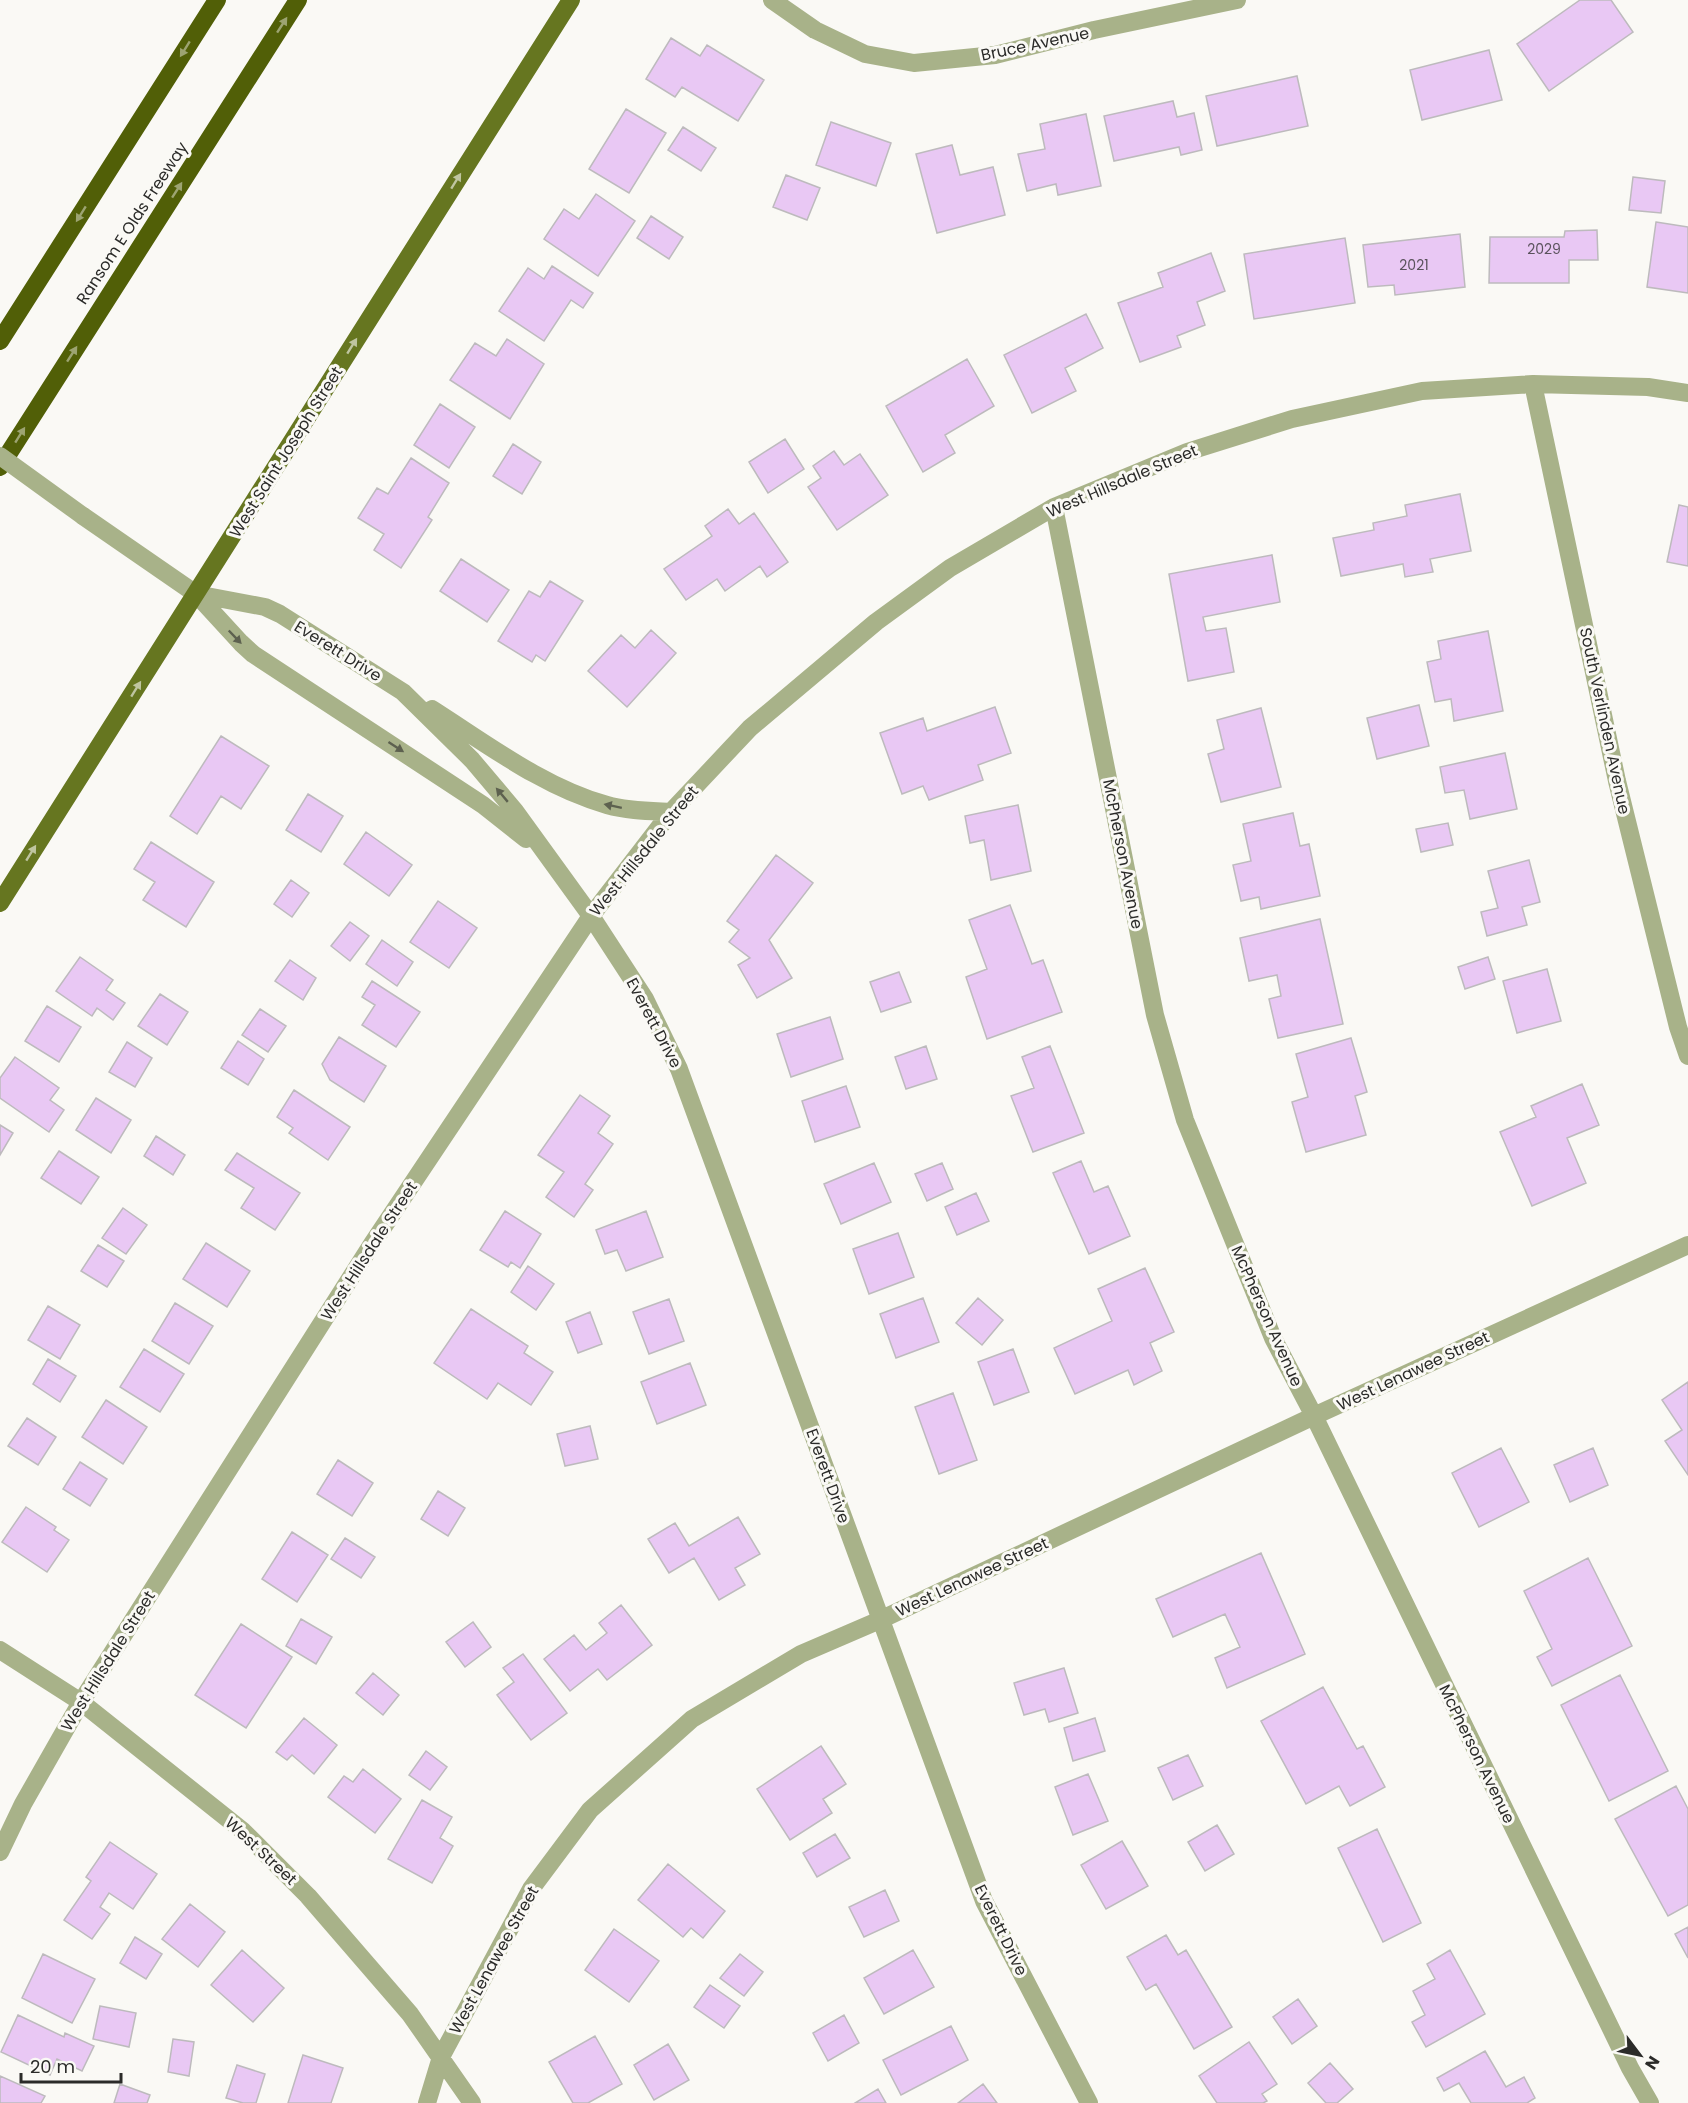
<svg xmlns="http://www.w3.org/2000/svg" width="1688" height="2103" font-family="Poppins,sans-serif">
<rect width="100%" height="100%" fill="#faf9f5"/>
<path fill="#e9c8f4" stroke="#bdbabd" stroke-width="1.5" d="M1580 0H1611L1633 32 1549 91 1517 44Z
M671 38 700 56 707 45 764 80 738 121 682 87 675 97 646 79Z
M1489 50 1502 100 1422 120 1410 70Z
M1297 76 1308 126 1217 146 1206 96Z
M1173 101 1177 117 1194 113 1202 150 1181 155 1179 147 1114 161 1104 116Z
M626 109 666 133 629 193 589 169Z
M1086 114 1101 186 1058 195 1056 184 1027 191 1018 154 1045 149 1040 124Z
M831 122 891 143 876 186 816 165Z
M683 127 716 148 701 171 668 150Z
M952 145 960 175 993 167 1005 215 937 233 916 154Z
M786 175 820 188 807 220 773 207Z
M1633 177 1665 181 1661 213 1629 210Z
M596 194 635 221 598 276 544 239 564 209 579 219Z
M651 216 683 237 669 259 637 238Z
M1656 222 1688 227V293L1647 287Z
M1597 230 1598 260H1569V283H1489L1490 237H1564L1565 231Z
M1460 234 1465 287 1395 295 1394 285 1368 287 1363 245Z
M1345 238 1355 303 1254 319 1244 254Z
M1211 253 1225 291 1197 302 1205 325 1177 336 1181 347 1140 362 1118 303 1163 287 1158 273Z
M552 266 593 293 583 308 571 300 544 341 499 311 528 268 544 279Z
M1086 314 1103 348 1065 368 1076 391 1032 413 1004 355Z
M507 339 544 364 510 419 450 380 475 343 496 356Z
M967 359 994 406 945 435 955 453 923 472 886 406Z
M440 404 475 427 449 468 414 445Z
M785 439 804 469 768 493 749 462Z
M513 444 541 462 522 494 493 476Z
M834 451 844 465 860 454 888 495 837 530 808 487 821 478 813 466Z
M411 458 449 483 428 517 432 520 401 568 374 550 384 534 358 518 377 488 388 494Z
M1460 494 1471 551 1430 559 1433 572 1405 577 1403 564 1341 576 1333 538 1374 530 1373 523 1407 516 1405 505Z
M1679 505 1688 507V566L1667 562Z
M728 509 739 524 754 513 788 562 767 577 760 566 725 591 717 579 686 600 664 569 712 536 705 526Z
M1272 555 1280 602 1203 617 1206 631 1226 628 1234 672 1188 681 1169 574Z
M461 559 509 590 487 622 440 591Z
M550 581 583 601 545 661 536 655 532 662 498 641 529 591 540 597Z
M651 630 676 653 627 707 588 671 621 635 635 648Z
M1488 631 1503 711 1454 721 1451 699 1435 702 1427 662 1441 659 1438 641Z
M1419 705 1429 746 1377 759 1367 718Z
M995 707 1011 753 978 765 983 780 929 800 923 786 902 794 880 733 923 718 927 731Z
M1261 708 1281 787 1221 802 1208 754 1224 749 1217 720Z
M221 736 269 766 241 809 221 796 197 834 170 816Z
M1505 753 1517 809 1470 819 1464 790 1445 793 1440 767Z
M308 794 343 816 321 852 286 830Z
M1018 805 1031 871 991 880 984 840 970 843 965 816Z
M1293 813 1300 846 1309 844 1320 896 1261 909 1259 897 1241 901 1233 865 1251 861 1243 824Z
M1448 823 1453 845 1421 852 1416 829Z
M366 832 412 865 389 896 344 864Z
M151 842 214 882 186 927 143 900 155 882 134 869Z
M776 855 813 883 769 940 792 978 757 998 738 965 750 958 729 942 739 930 727 921Z
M1529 860 1540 902 1522 907 1527 925 1487 936 1481 912 1498 908 1488 871Z
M291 880 309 893 292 917 274 904Z
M438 901 477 928 449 968 410 942Z
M1010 905 1032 964 1043 960 1062 1012 987 1039 966 977 987 969 969 920Z
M1320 919 1343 1024 1278 1038 1269 999 1281 996 1277 975 1249 981 1240 938Z
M350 922 369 936 350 961 331 946Z
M382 940 413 962 397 986 366 964Z
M80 957 113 980 106 990 125 1003 113 1020 97 1008 92 1016 56 991Z
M1488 957 1495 979 1465 989 1458 967Z
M290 960 316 978 303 1000 275 981Z
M1547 969 1561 1021 1517 1033 1503 981Z
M899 972 911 1002 881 1012 870 982Z
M372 981 420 1012 396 1047 362 1025 375 1005 362 997Z
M160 994 188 1012 167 1045 138 1026Z
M47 1006 81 1027 59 1062 25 1041Z
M260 1009 286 1026 268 1052 242 1035Z
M830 1017 843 1059 791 1077 777 1034Z
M339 1037 386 1066 364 1102 330 1080 322 1064Z
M1351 1038 1367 1092 1355 1096 1366 1135 1306 1152 1292 1102 1308 1097 1296 1054Z
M238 1041 264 1059 248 1085 221 1068Z
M127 1042 152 1058 135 1087 109 1072Z
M926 1046 937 1079 906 1089 895 1057Z
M1050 1046 1084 1133 1033 1152 1011 1096 1034 1088 1022 1057Z
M15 1057 59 1088 50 1100 64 1110 49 1132 0 1098V1078Z
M1582 1084 1599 1125 1567 1138 1586 1183 1532 1206 1500 1132 1536 1117 1531 1106Z
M846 1086 860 1127 815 1142 802 1101Z
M294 1090 350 1127 328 1160 289 1133 293 1128 277 1117Z
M580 1095 610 1116 598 1133 613 1144 585 1184 593 1190 574 1217 546 1197 564 1172 538 1155Z
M96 1098 131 1120 111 1153 76 1130Z
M0 1125 13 1133 0 1155Z
M156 1136 185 1155 173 1175 144 1156Z
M59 1151 99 1177 81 1204 41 1178Z
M237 1153 300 1193 275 1230 241 1208 254 1188 225 1170Z
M1081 1161 1094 1192 1108 1186 1130 1236 1089 1254 1053 1173Z
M874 1163 891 1202 841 1224 824 1184Z
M942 1163 953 1189 927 1201 915 1174Z
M976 1193 989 1221 957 1235 945 1207Z
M123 1208 147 1225 126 1254 102 1238Z
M505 1211 541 1234 520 1268 511 1262 508 1267 480 1250Z
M646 1211 663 1257 626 1271 617 1250 605 1254 596 1230Z
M898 1233 914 1277 869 1294 853 1249Z
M206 1243 250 1271 227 1307 183 1279Z
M98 1245 124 1261 107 1287 81 1271Z
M528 1266 554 1284 536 1310 511 1292Z
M1145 1268 1174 1332 1150 1343 1162 1371 1134 1385 1128 1370 1075 1394 1054 1348 1112 1321 1098 1289Z
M923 1298 939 1342 896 1358 880 1314Z
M978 1298 1003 1320 982 1345 956 1323Z
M669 1299 684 1341 649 1354 633 1312Z
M175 1303 213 1326 189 1364 152 1341Z
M48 1306 80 1325 60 1359 28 1340Z
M471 1309 528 1346 524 1353 553 1372 531 1405 498 1383 487 1399 434 1363Z
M590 1312 602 1344 578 1353 566 1322Z
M144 1349 184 1374 160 1412 120 1387Z
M1013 1349 1029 1392 994 1405 978 1362Z
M48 1359 76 1376 60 1402 33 1384Z
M690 1363 706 1405 657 1424 641 1382Z
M1688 1382V1475L1665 1441 1682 1430 1662 1400Z
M953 1393 977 1460 939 1474 915 1407Z
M106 1400 147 1427 123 1464 82 1437Z
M27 1418 56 1437 38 1465 8 1446Z
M590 1426 598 1459 565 1466 557 1434Z
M1501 1448 1529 1502 1479 1527 1452 1473Z
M1593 1448 1608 1485 1570 1502 1554 1465Z
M338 1460 373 1483 352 1516 317 1494Z
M80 1462 107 1479 90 1506 63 1489Z
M438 1491 465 1508 448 1536 421 1519Z
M26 1507 56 1527 54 1530 69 1540 47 1572 2 1542Z
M738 1517 760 1554 735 1568 745 1585 719 1600 694 1558 669 1573 648 1539 675 1523 689 1546Z
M292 1532 328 1555 297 1602 262 1579Z
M345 1538 375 1557 361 1578 331 1559Z
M1261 1553 1305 1654 1227 1688 1215 1658 1240 1647 1225 1614 1173 1637 1156 1599Z
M1588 1558 1632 1646 1552 1686 1537 1657 1552 1649 1524 1591Z
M621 1605 652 1645 607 1680 598 1669 570 1691 544 1659 574 1635 586 1650 607 1633 599 1623Z
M301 1619 332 1637 316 1664 286 1646Z
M473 1622 491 1647 465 1667 446 1642Z
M241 1624 292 1657 246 1728 195 1695Z
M523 1654 567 1713 531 1740 497 1695 514 1682 503 1668Z
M1064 1668 1078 1713 1049 1722 1045 1709 1024 1715 1014 1683Z
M373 1673 399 1695 383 1715 356 1693Z
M1620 1675 1668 1771 1609 1801 1561 1705Z
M1323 1687 1357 1749 1363 1746 1385 1787 1350 1806 1339 1786 1306 1804 1261 1721Z
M304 1718 337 1745 314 1774 292 1755 287 1760 276 1752Z
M1095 1718 1105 1751 1073 1761 1064 1728Z
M821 1746 846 1784 823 1799 832 1813 790 1840 757 1789Z
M426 1751 447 1767 430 1790 409 1775Z
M1188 1755 1203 1786 1173 1800 1158 1768Z
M363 1769 401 1799 375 1833 328 1797 344 1776 353 1782Z
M1088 1774 1108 1821 1073 1835 1055 1787Z
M1676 1786 1688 1809V1905L1668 1916 1615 1819Z
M422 1800 452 1817 440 1838 453 1846 432 1883 388 1859Z
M1217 1825 1234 1854 1205 1871 1188 1842Z
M1377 1829 1421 1923 1383 1942 1338 1848Z
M835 1834 850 1858 817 1877 803 1853Z
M1122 1841 1148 1886 1106 1909 1081 1865Z
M110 1842 157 1874 133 1909 109 1893 100 1907 110 1914 92 1939 64 1920 91 1881 86 1877Z
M668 1864 725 1911 703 1938 691 1928 683 1937 638 1900Z
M885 1890 899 1921 864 1937 849 1907Z
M190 1904 225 1932 198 1967 162 1939Z
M1688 1927V1958L1675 1934Z
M614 1929 659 1961 629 2002 585 1970Z
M1166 1935 1178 1955 1186 1950 1232 2027 1194 2049 1156 1984 1146 1990 1127 1957Z
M135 1937 162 1954 146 1979 120 1963Z
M242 1950 284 1988 253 2022 211 1985Z
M913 1950 934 1987 884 2014 864 1978Z
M1450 1950 1485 2014 1426 2047 1412 2022 1425 2015 1413 1991 1435 1979 1427 1964Z
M43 1954 95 1979 72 2023 22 1998Z
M740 1954 763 1972 744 1996 720 1978Z
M710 1985 740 2006 724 2028 694 2007Z
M1298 1999 1317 2026 1292 2044 1273 2017Z
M100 2006 136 2013 129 2047 93 2039Z
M18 2015 64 2037 65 2033 94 2046 82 2071 57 2059 50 2075 1 2052Z
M844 2015 859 2043 828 2061 813 2033Z
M951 2026 968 2060 901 2095 883 2060Z
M595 2036 622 2084 588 2103H573L549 2062Z
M173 2039 194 2042 189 2076 168 2072Z
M1249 2042 1277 2084 1262 2094 1267 2101 1263 2103H1217L1199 2076Z
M668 2044 689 2080 654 2100 634 2065Z
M1485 2051 1506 2087 1524 2077 1535 2098 1527 2103H1471L1459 2083 1444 2091 1437 2078Z
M303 2055 343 2068 331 2103H288Z
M1330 2063 1353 2089 1337 2103H1326L1308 2083Z
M237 2065 265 2074 256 2103H243L226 2098Z
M0 2076 45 2096 41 2103H0Z
M120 2084 150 2095 147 2103H114Z
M983 2084 997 2103H958Z
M878 2089 886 2103H855Z"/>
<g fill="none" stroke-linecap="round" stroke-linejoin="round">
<path stroke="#a8b289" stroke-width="18" d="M772 0 815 30 865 54 914 63 995 55 1094 30 1237 0
M1533 384 1617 781 1678 1027 1688 1056
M1054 507 1155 1015 1185 1120 1273 1338 1314 1416 1630 2068 1650 2103
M83 516 196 594 241 643 253 654 483 805 526 839
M196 594 265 607 280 614 403 692 472 760 515 811 591 916 645 999 679 1069 984 1901 1089 2103
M432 709C487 744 543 787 607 805 628 811 650 811 671 812
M0 1650 81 1702 243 1831 308 1896 410 2014 472 2103
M0 1852 23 1804 81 1702 372 1244 591 916 671 812 750 728 876 622 950 568 1054 507 1187 452 1292 419 1422 391 1533 384 1648 387 1688 393
M427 2103 441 2057 531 1889 590 1810 692 1719 801 1654 880 1620 1314 1416 1688 1245"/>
<path stroke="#667620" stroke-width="18" d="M0 903 571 0"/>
<path stroke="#515f07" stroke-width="18" d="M0 341 217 0
M0 467 298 0"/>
<path stroke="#a8b289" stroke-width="18" d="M0 456 83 516"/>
</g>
<defs><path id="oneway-solid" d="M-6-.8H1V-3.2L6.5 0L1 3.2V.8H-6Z" transform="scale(1.5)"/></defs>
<g fill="#9da472">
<use href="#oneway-solid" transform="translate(282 25) rotate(-57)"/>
<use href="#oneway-solid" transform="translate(185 49) rotate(122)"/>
<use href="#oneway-solid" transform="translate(177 190) rotate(-57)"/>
<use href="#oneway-solid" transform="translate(81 214) rotate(122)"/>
<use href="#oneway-solid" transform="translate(72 354) rotate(-57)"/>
<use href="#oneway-solid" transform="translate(20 435) rotate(-58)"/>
</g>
<g fill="#bfc5a0">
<use href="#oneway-solid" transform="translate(456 181) rotate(-58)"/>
<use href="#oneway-solid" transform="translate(352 346) rotate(-58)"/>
<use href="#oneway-solid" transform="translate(136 689) rotate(-58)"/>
<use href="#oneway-solid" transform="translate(31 853) rotate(-58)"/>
</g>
<g fill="#5d614f">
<use href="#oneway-solid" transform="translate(235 637) rotate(46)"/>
<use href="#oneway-solid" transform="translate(396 747) rotate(33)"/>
<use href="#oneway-solid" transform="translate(502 795) rotate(-130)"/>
<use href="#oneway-solid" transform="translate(613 806) rotate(-168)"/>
</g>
<g text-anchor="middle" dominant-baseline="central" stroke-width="6" stroke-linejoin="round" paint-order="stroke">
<g font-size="14" fill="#5a525c">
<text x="1544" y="249">2029</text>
<text x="1414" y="265">2021</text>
</g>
<g font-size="16" fill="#2b2b29" stroke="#faf9f5">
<text transform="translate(1035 44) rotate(-12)">Bruce Avenue</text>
<text transform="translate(132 223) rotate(-57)">Ransom E Olds Freeway</text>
<text transform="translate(286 452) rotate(-58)">West Saint Joseph Street</text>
<text transform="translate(1122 481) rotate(-23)">West Hillsdale Street</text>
<text transform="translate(338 651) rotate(32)">Everett Drive</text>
<text transform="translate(1605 721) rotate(78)">South Verlinden Avenue</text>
<text transform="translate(644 851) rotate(-51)">West Hillsdale Street</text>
<text transform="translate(1123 854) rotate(79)">McPherson Avenue</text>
<text transform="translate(654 1023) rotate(62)">Everett Drive</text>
<text transform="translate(369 1251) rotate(-57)">West Hillsdale Street</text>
<text transform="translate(1267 1316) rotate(66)">McPherson Avenue</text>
<text transform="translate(1413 1371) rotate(-25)">West Lenawee Street</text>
<text transform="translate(828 1476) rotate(70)">Everett Drive</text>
<text transform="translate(972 1577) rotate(-25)">West Lenawee Street</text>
<text transform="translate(108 1661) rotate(-58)">West Hillsdale Street</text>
<text transform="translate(1477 1754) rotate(64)">McPherson Avenue</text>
<text transform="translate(261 1851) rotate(43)">West Street</text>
<text transform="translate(1001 1930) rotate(64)">Everett Drive</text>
<text transform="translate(494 1960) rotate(-61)">West Lenawee Street</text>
</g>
</g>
<g transform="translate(1640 2055) rotate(122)" stroke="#faf9f5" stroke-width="4.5" paint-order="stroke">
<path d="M0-4.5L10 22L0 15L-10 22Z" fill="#2b2b29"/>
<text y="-9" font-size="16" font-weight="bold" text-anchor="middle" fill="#2b2b29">N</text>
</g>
<path d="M21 2073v9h100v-9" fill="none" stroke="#2b2b29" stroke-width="3"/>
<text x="30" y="2073" font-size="18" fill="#2b2b29" stroke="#faf9f5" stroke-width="4.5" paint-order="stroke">20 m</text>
</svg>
